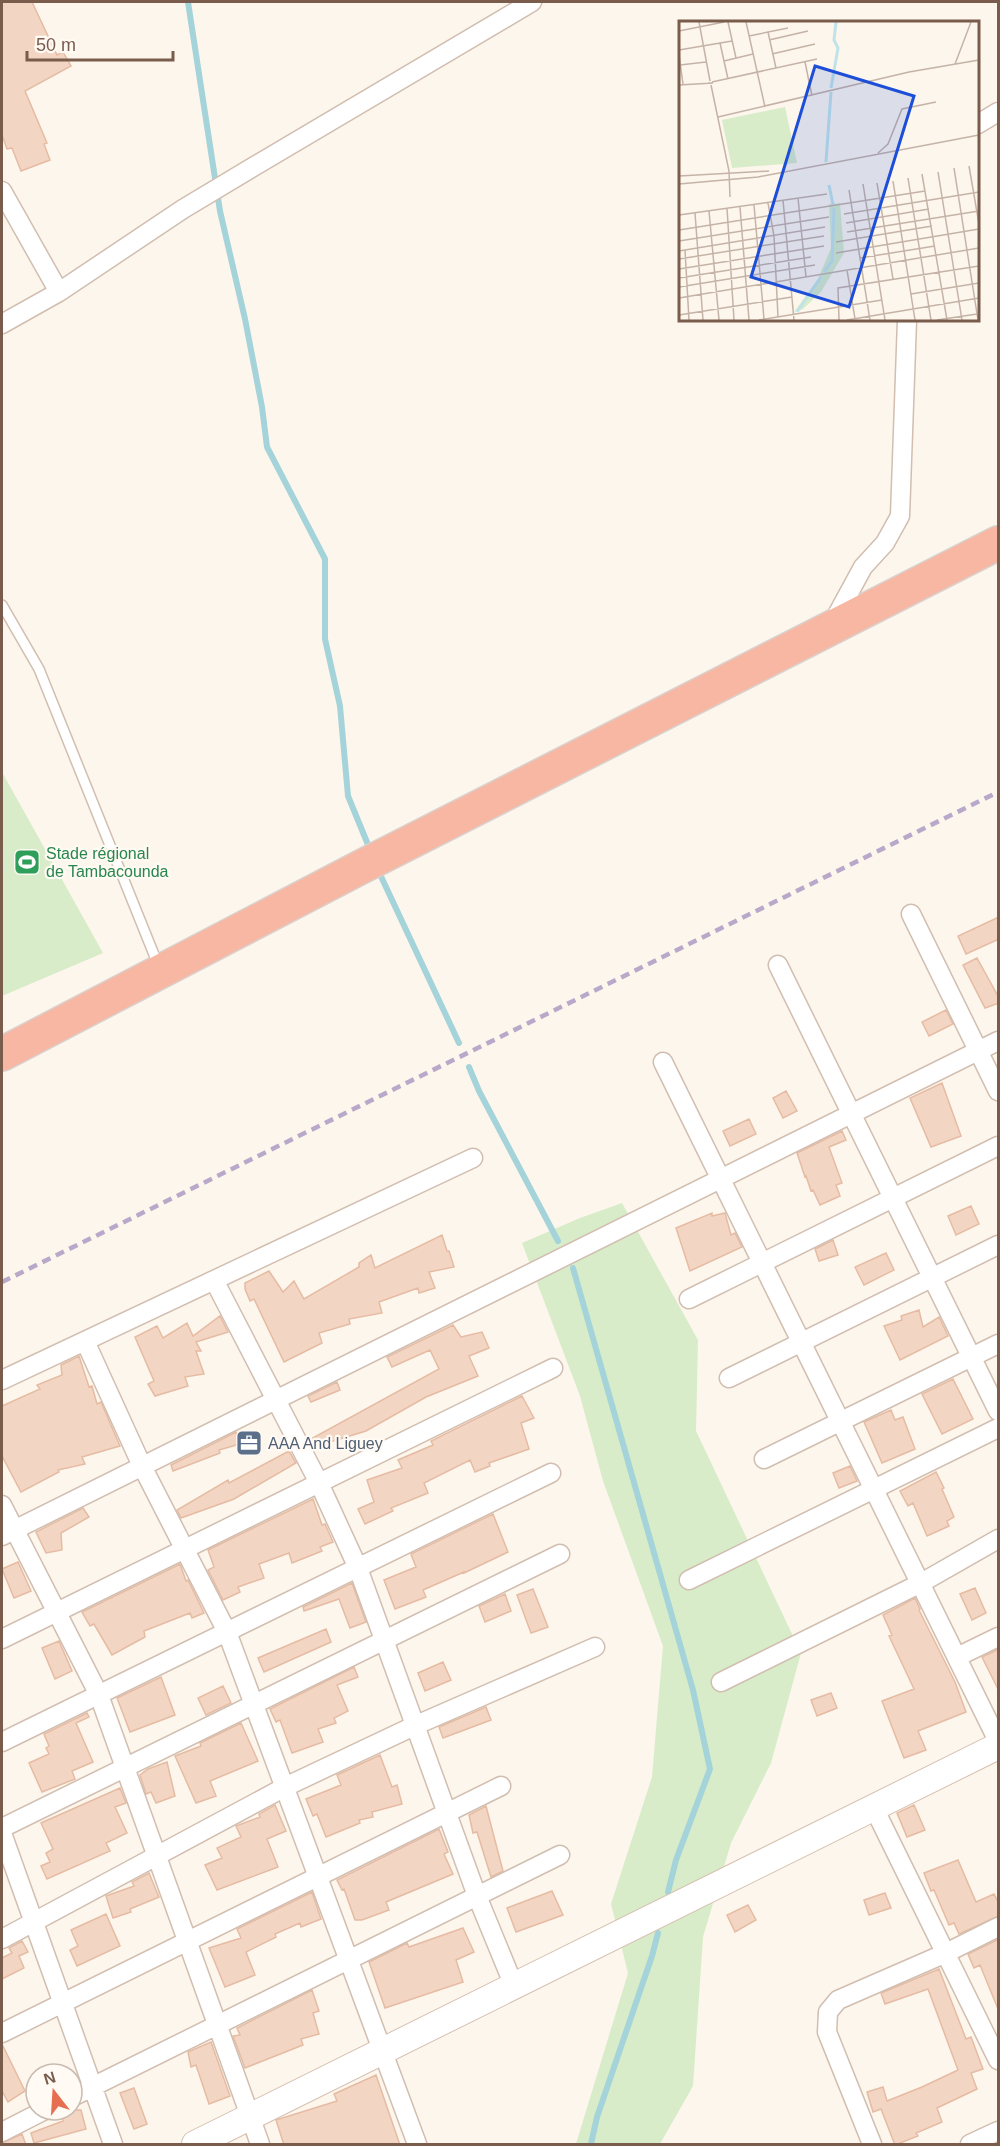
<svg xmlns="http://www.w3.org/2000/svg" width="1000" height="2146" font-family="Helvetica,sans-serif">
<rect width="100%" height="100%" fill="#fdf6ec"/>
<path fill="#d8ecc9" d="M2 772 103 953 2 996Z
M622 1203 698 1340 696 1431 801 1653 771 1763 731 1843 703 1937 693 2086 660 2144H576L628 1973 611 1904 652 1777 663 1646 603 1481 580 1396 522 1243 580 1218Z"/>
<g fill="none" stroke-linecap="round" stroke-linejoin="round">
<path stroke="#a5d3da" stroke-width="6" d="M188 2 220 211 245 319 262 407 267 447 325 559V639L340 706 348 796 371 852
M378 870 459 1043
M469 1067 479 1091 558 1241
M573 1268 693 1690 710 1769 676 1860 668 1892
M591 2144 597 2117 652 1956 658 1933"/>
</g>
<path fill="#f3d5c3" stroke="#e6bba3" stroke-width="1.5" d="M2 2H32L57 55 63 52 71 66 25 91 47 143 44 144 50 160 21 171 12 148 7 149 2 135Z
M999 917V939L966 954 958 936Z
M977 958 999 998V1003L985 1008 963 965Z
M946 1010 953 1024 929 1036 922 1022Z
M942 1083 961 1136 931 1147 910 1098Z
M786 1091 797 1111 783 1118 773 1098Z
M749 1119 756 1134 730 1146 723 1131Z
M842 1131 846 1140 829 1147 842 1183 836 1185 840 1196 820 1205 813 1190 811 1191 806 1176 805 1177 797 1153Z
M971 1206 979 1224 956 1235 948 1216Z
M712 1213V1216L725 1213 731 1235 735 1233 742 1247 690 1271 676 1228Z
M442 1235 447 1251H449L454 1267 429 1272 435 1288 419 1293 418 1288 379 1302 382 1313 349 1319 350 1324 319 1333 322 1343 284 1362 254 1299 250 1301 245 1289V1283L269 1271 283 1292 294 1281 304 1299 359 1267V1263L371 1255 375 1268Z
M833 1240 838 1255 819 1261 815 1249Z
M886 1253 894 1270 864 1285 855 1267Z
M919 1310 923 1327 939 1317 948 1336 900 1360 884 1326 902 1320 901 1316Z
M220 1316 228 1332 196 1342 201 1351H196L204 1374 185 1377 188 1386 155 1396 148 1384 154 1381 135 1337 157 1326 163 1338 187 1323 193 1336Z
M453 1325 461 1337 482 1332 489 1348 469 1356 478 1376 426 1397 366 1431 313 1447 309 1440 439 1369 430 1350 392 1367 387 1357Z
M79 1356 89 1387 92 1386 97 1404 101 1402 120 1446 82 1457 85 1464 58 1470 59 1472 21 1492 2 1456V1406L40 1389 37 1385 62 1375 61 1365Z
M953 1379 973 1419 942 1434 922 1394Z
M337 1382 340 1390 311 1402 308 1396Z
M522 1396 534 1418 521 1423 529 1449 489 1463 490 1466 475 1472 470 1460 424 1483 428 1493 391 1508 393 1511 365 1524 358 1509 374 1502 367 1480 402 1468 398 1460 433 1445 431 1441Z
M891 1410 895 1420 903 1417 915 1449 882 1463 864 1422Z
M236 1432 240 1444 219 1450 220 1453 173 1471 171 1465Z
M289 1451 296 1463 234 1499 181 1518 177 1510 228 1480 229 1483Z
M850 1466 857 1481 839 1488 833 1473Z
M936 1472 944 1488 942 1489 954 1517 947 1521 949 1526 927 1536 913 1503 908 1506 900 1491Z
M313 1499 322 1525 325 1524 333 1542 320 1547 322 1551 292 1563 289 1553 259 1564 264 1578 238 1587 240 1592 223 1600 208 1570 214 1567 208 1550Z
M83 1508 89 1517 61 1533 62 1550 46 1553 36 1532Z
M493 1514 508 1552 464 1573V1572L423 1590 426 1597 395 1609 384 1580 416 1567 411 1554Z
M18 1562 31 1591 14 1598 2 1569Z
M180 1564 186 1581 188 1580 204 1613 192 1618 190 1613 144 1631 145 1637 112 1655 94 1624 90 1626 82 1612Z
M352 1583 366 1622 350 1628 339 1599 304 1611 303 1607Z
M975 1588 986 1613 972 1620 960 1594Z
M533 1589 548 1627 531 1633 517 1595Z
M505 1594 511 1611 485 1622 479 1606Z
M915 1598 920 1609 919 1610 955 1682 966 1712 918 1731 926 1750 904 1758 882 1701 914 1689 889 1636 892 1635 883 1615Z
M326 1629 331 1642 264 1672 258 1658Z
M59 1641 72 1671 55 1679 42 1648Z
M999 1649V1691L982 1657Z
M443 1662 451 1680 425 1691 418 1673Z
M354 1667 358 1677 337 1685 348 1711 334 1718 336 1723 318 1729 323 1742 292 1753 280 1720 276 1722 270 1709Z
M161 1677 175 1715 130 1732 117 1698Z
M223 1686 231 1703 206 1715 198 1698Z
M831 1693 837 1708 817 1716 811 1700Z
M486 1707 491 1720 443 1738 439 1727Z
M87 1713 89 1717 76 1723 93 1762 72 1771 75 1779 42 1792 29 1763 49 1754 46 1748 49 1746 44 1734Z
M241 1723 258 1761 210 1781 216 1796 196 1803 175 1756 201 1746 200 1743Z
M380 1755 392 1787 397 1785 402 1804 372 1812 373 1817 359 1820 360 1823 326 1837 317 1814 313 1816 306 1799 341 1785 337 1775Z
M167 1762 175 1796 156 1803 151 1792 146 1794 140 1775 148 1769Z
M120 1788 126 1803 115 1807 127 1833 106 1843 110 1851 47 1879 41 1866 50 1862 46 1853 53 1849 41 1823Z
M275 1805 286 1831 267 1839 278 1867 217 1890 205 1865 222 1858 217 1848 241 1837 236 1826 260 1817 259 1814Z
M914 1805 925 1830 907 1837 897 1813Z
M486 1806 503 1871 491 1877 477 1832 473 1833 469 1815Z
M439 1829 448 1852 444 1854 453 1874 386 1902 389 1910 362 1920H355L344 1889 342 1890 337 1880Z
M958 1860 976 1902 994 1894 999 1904V1916L959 1934 954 1923 949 1925 934 1890 931 1891 924 1873Z
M149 1873 159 1897 130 1909 131 1912 113 1918 106 1896 134 1886 132 1882Z
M552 1891 563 1915 516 1932 507 1908Z
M312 1892 321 1919 301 1927 300 1923 275 1934 276 1937 246 1952 255 1975 225 1987 209 1948 241 1938 237 1929Z
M885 1893 891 1908 869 1915 864 1900Z
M748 1905 756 1920 735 1932 727 1915Z
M106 1914 120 1946 77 1966 70 1950 78 1946 71 1930Z
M463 1928 474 1952 456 1960 463 1982 385 2008 369 1962 407 1943 409 1947Z
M999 1939V2008L998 2009 980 1965 974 1968 968 1954Z
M22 1941 28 1952 19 1956 24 1968 2 1979V1958L12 1953 9 1948Z
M939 1969 966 2039 971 2037 983 2069 971 2073 977 2089 937 2108 942 2122 916 2133 918 2136 895 2145 881 2109 873 2112 867 2092 883 2087 887 2101 922 2087 958 2070 928 1989 885 2004 881 1993Z
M312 1990 319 2011 313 2013 319 2034 301 2039 303 2045 245 2068 233 2036 240 2035 237 2028Z
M211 2042 230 2096 209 2104 196 2065 191 2067 188 2052Z
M2 2044 25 2091 8 2102 2 2091Z
M376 2075 400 2145H284L276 2120 337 2101 334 2094Z
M134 2088 147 2124 134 2129 120 2093Z
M60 2110H81L86 2129 34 2143 31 2133 63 2121Z
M22 2134 26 2145H2V2143Z"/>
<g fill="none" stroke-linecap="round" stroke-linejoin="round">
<defs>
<path id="lane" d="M2 605 39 669 159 967"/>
<path id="street" d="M978 124 998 112
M2 191 59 292
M2 324 59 292 183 209 253 167 532 2
M832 624 863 567 885 543 900 516 907 320
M911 914 998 1091
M778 965 998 1411
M663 1062 998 1741
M214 1280 319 1483 358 1568 477 1896 514 1986
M689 1299 998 1146
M85 1341 142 1466 227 1632 417 2144
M729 1378 998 1245
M2 1380 473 1158
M764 1459 998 1344
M2 1505 99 1695 260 2144
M2 1536 998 1041
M689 1580 998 1428
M2 1639 553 1368
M957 1657 998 1637
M721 1682 921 1583 998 1539
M2 1742 551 1473
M874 1808 998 2060
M2 1828 560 1554
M2 1833 113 2144
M2 1939 285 1787 414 1726 595 1647
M2 2033 501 1786
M72 2097 560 1855
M2 2132 45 2110
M872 2144 827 2032 828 2012 838 2000 946 1953 998 1927
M970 2144 998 2131"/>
<path id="secondary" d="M195 2144 998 1746"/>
<path id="highway" d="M2 1054 361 867 998 543"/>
</defs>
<use href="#lane" stroke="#d1beb0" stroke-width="12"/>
<use href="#street" stroke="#d1beb0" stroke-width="21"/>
<use href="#secondary" stroke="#d6c0b0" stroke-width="28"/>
<use href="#highway" stroke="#dad1cd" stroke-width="36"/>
<use href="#lane" stroke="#fff" stroke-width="9"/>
<use href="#street" stroke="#fff" stroke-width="18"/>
<use href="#secondary" stroke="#fff" stroke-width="26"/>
<use href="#highway" stroke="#f7b7a3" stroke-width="33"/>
<path stroke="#b9a8c9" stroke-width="4.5" stroke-dasharray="9 6" stroke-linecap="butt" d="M2 1282 998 792"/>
</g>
<defs>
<symbol id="stadium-square" viewBox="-11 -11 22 22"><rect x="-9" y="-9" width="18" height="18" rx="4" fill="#2e9e5b" stroke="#fffaf3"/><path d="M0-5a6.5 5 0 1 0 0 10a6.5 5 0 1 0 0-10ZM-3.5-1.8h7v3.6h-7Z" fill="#fff"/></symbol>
<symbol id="office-square" viewBox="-11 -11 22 22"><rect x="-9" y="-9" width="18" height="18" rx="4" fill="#5c6f8a" stroke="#fffaf3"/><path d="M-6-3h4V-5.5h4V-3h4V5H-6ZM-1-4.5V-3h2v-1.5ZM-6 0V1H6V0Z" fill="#fff"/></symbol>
</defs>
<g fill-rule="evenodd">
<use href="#stadium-square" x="12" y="847" width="30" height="30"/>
<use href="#office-square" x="234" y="1428" width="30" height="30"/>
</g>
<g text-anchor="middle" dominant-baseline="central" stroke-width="4.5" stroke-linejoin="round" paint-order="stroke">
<g font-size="16" fill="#27864d" stroke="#fffaf3" text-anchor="start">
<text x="46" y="853">Stade régional<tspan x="46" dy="18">de Tambacounda</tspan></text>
</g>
<g font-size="16" fill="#4e5e75" stroke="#fffaf3" text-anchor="start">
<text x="268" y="1443">AAA And Liguey</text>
</g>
</g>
<g transform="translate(679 21)">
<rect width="300" height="300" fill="#fdf6ec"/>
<path d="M106 86 118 142 53 147 43 99ZM161 182 165 232 142 271 124 288 115 291 139 258 152 227 150 183Z" fill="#d8ecc9"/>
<path fill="none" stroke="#bfe3e8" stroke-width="3" d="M152 67 159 27 155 19 157 1M147 141 152 71M150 164 154 184M145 251 153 240 155 187M118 291 142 256"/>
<path fill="none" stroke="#c5b3a7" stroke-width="1.5" d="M20 1 31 60M49 1 57 37M67 1 86 86M0 10 45 1M89 11 97 47M70 15 109 7M90 19 129 10M41 22 49 58M0 29 53 20M93 33 136 23M0 34 4 63M45 40 74 33M126 41 133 75M276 43 292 1M1 44 27 41M33 61 138 38M0 64 34 62H29M32 64 50 150 51 176M39 96 230 51 300 39M199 132 209 123 223 88 257 81M290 145 300 203M275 147 299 299M259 151 283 299M243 153 268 299M0 155 90 150M229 157 252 299M214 160 236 299M198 162 214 258M0 163 79 156 300 114M184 163 206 299M170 169 191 299M119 177 127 256M104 179 115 299M89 182 95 215 99 296M75 184 85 298M61 186 70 299M48 187 55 299M30 190 40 299M16 192 24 299M165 193 300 171M0 194 148 173M167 202 250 188M0 209 246 170M168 211 300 190M0 220 150 196M157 221 253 205M6 229 10 299M0 230 146 206M157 232 300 208M181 237 256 225M0 238 145 215M0 248 145 225M168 249 176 298M0 257 132 236M0 266 136 244M232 273 300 262M0 277 300 227M0 294 113 276M80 299 203 279M160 299 159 267 300 245M168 299 300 277M258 299 298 293"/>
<path fill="#1d4ed8" fill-opacity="0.15" stroke="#1d4ed8" stroke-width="3" d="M136 45 235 75 170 286 72 256Z"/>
<rect width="300" height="300" fill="none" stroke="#7a5c4d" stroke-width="3"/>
</g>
<rect width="1000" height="2146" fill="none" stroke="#7a5c4d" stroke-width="6"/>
<g transform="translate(54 2092) rotate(343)"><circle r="28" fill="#fffaf3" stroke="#cabbb1" stroke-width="1.5"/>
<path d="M0-4.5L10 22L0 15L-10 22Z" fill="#e76f51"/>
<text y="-9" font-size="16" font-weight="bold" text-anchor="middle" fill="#7a5c4d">N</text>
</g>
<path d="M27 51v9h146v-9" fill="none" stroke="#7a5c4d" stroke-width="3"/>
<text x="36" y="51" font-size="18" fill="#7a5c4d" stroke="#fffaf3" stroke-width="4.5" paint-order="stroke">50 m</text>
</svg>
